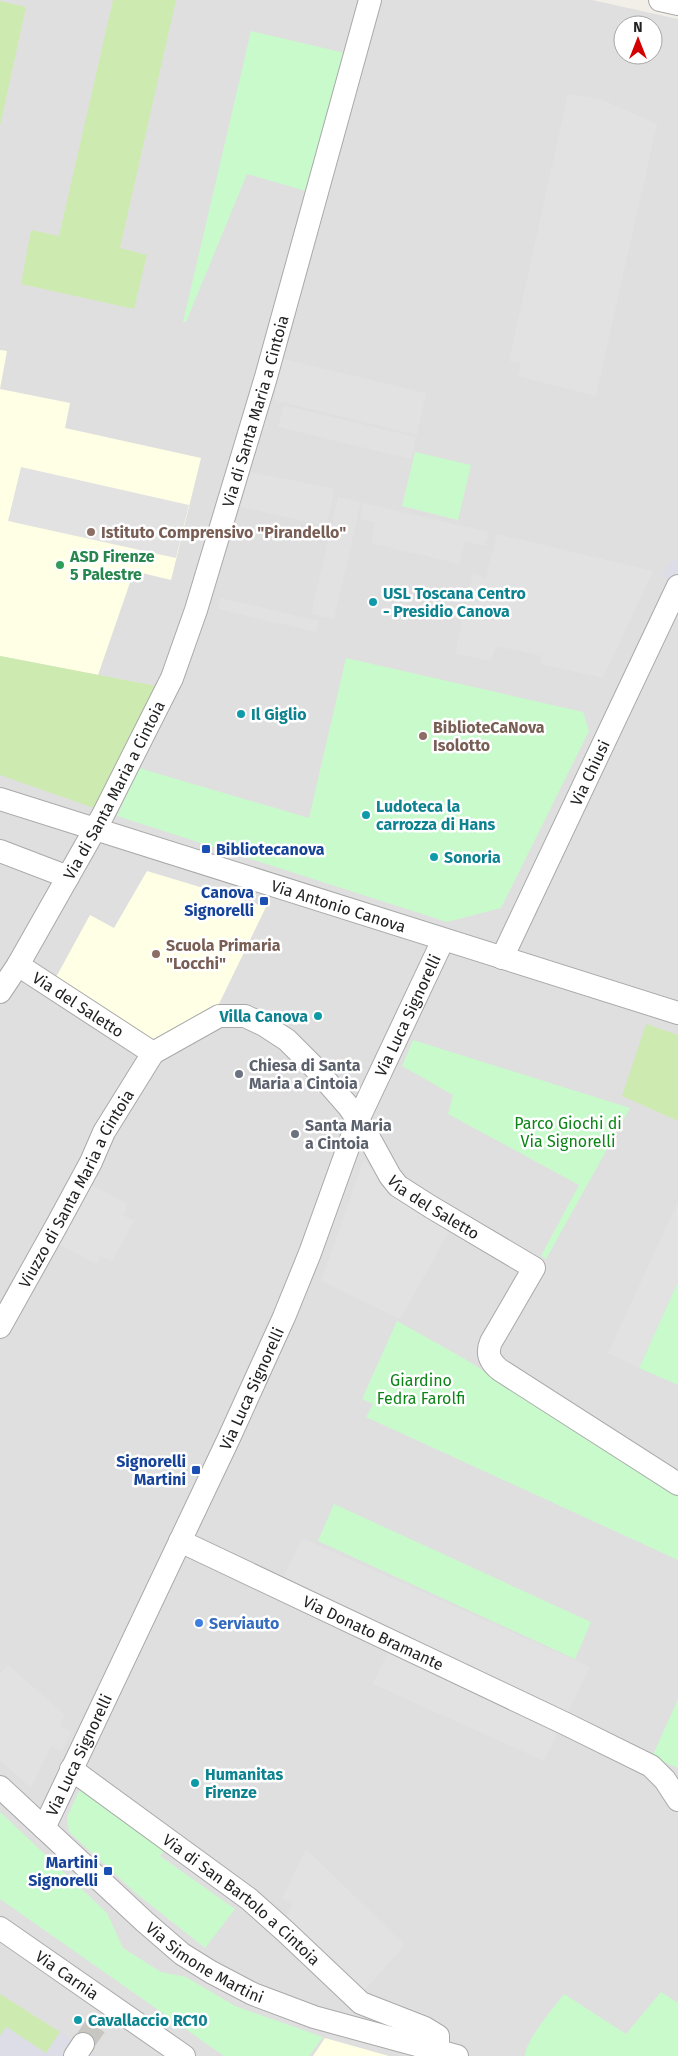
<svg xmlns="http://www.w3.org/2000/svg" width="678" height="2056" font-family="'Fira Sans',sans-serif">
<rect width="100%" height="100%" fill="#f2efe9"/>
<path fill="#e0dfdf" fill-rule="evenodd" d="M0 0H592L678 19V2056H0ZM623 25H653V55H623Z"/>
<path fill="#ffffe5" d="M0 350 7 351 0 389 70 403 65 428 201 458 171 580 134 571 98 675 0 656Z
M147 871 266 907 217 1008 154 1042 55 979 90 915 114 928Z
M325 2038 389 2056H313Z"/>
<path fill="#cdebb0" d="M113 0H176L120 248 147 255 134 309 21 284 31 230 59 236Z
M0 1 26 7 0 126Z
M0 656 156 686 94 808 0 775Z
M646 1024 678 1035V1121L622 1096Z
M0 1994 60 2032 46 2054 7 2027 0 2036Z"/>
<path fill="#c8facc" d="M251 31 345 53 306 191 247 174 186 322H183Z
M415 452 471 465 458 520 402 506Z
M346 658 583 712 589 731 501 908 447 922 117 816 139 768 309 818Z
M413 1040 630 1108 546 1259 541 1256 579 1185 448 1114 453 1095 402 1066Z
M678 1282V1385L639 1368Z
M397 1321 463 1358 678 1491V1560L366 1417 373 1404 362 1399Z
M334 1504 591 1622 575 1659 318 1541Z
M678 1699V1768L652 1757Z
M81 1787 165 1849 160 1856 235 1909 205 1948 137 1894 69 1832 67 1817Z
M0 1812 107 1913 123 1948 161 1972 186 1977 235 2006 323 2037 309 2056H224L0 1899Z
M661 1992 678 2003V2056H525C525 2041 554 2007 564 1994L626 2034Z"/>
<path fill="#e2e2e2" d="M568 94 603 100 657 124 596 396 518 376 521 363 509 361Z
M283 359 426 393 417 435 274 400Z
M284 405 416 437 411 459 278 427Z
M21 467 189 505 176 558 8 521Z
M250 472 335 489 326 526 241 507Z
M338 497 361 502 334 619 311 614Z
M363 503 489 532 485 546 465 541 459 564 371 543 375 523 360 519Z
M497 534 653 571 603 678 540 664 542 656 496 646 491 661 455 654 473 573 486 578Z
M221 598 319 621 316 632 218 609Z
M364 1160 381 1181 450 1230 400 1319 321 1281Z
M88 1183 128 1204 123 1215 134 1221 112 1261 101 1256 96 1264 56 1242 65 1224 70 1226 81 1206 76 1204Z
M678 1202V1280L639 1368 608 1353Z
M302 1538 590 1667 544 1761 373 1684 396 1634 282 1581Z
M8 1665 65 1715 60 1726 71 1732 62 1751 51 1746 31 1788 0 1760V1674Z
M306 1849 405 1945 363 1992 285 1919 292 1904 282 1899Z"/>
<path fill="#dddde8" d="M678 558V582L661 576 665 567Z
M6 2027 46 2053 60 2032 95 2056H0V2036Z"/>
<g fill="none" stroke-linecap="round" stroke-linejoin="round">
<path stroke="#c8c6c1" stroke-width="22" stroke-dasharray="22 11" stroke-linecap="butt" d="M83 2044 102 2017"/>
<defs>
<g id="minor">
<path d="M660 0 678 4"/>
<path id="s1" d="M0 799 678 1013"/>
<path d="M0 851 68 877"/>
<path id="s2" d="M502 958 678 586"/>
<path id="s3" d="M18 965 153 1053"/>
<path id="s4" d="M0 992 18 965 103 815 172 678 196 610 266 377 370 0"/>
<path id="s5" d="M153 1053 219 1016H245L264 1025 287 1040 314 1067 349 1107 367 1134 390 1176 398 1186 431 1207 534 1268 491 1342C486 1354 490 1362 500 1370L678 1484"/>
<path id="s6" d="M0 1327 58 1223 91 1162 104 1132 153 1053"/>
<path id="s7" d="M180 1541 566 1724 651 1766 665 1780 678 1800"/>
<path id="s8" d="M71 1769 249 1899 286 1932 361 2003 425 2028 438 2036V2051"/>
<path id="s9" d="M0 1787 145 1922 182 1954 211 1972 253 1994 314 2017 457 2056"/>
<path id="s10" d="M44 1828 229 1438 284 1317 310 1253 358 1120 443 940"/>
<path id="s11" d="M0 1928 184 2056"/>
<path d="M75 2056 83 2044"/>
</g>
</defs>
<use href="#minor" stroke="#a9a9a9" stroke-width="24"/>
<use href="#minor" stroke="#fff" stroke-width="22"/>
</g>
<g fill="#8d6e63" stroke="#fff" stroke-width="2">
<circle cx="91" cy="532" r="5"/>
<circle cx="423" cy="736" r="5"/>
<circle cx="156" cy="954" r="5"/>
</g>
<circle fill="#2e9e5b" stroke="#fff" stroke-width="2" cx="60" cy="565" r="5"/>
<g fill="#0f9aa8" stroke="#fff" stroke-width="2">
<circle cx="373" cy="602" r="5"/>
<circle cx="241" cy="714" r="5"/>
<circle cx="366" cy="815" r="5"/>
<circle cx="434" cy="857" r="5"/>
<circle cx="318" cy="1016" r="5"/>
<circle cx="195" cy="1783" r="5"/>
<circle cx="78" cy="2020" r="5"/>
</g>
<g fill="#1a4fb4" stroke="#fff" stroke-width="2">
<rect x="201" y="844" width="10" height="10" rx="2.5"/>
<rect x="259" y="896" width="10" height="10" rx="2.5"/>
<rect x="191" y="1465" width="10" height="10" rx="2.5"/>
<rect x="103" y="1866" width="10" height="10" rx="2.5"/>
</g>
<g fill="#6b7280" stroke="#fff" stroke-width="2">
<circle cx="239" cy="1074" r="5"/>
<circle cx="295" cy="1134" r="5"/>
</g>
<circle fill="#3f7fe0" stroke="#fff" stroke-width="2" cx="199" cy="1623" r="5"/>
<g text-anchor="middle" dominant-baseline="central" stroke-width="5" stroke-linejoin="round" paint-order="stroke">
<g font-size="16" fill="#222" stroke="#fff">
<text stroke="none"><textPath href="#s4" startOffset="638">Via di Santa Maria a Cintoia</textPath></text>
<text stroke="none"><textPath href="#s2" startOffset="205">Via Chiusi</textPath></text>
<text stroke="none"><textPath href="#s4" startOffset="232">Via di Santa Maria a Cintoia</textPath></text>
<text stroke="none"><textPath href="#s1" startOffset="355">Via Antonio Canova</textPath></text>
<text stroke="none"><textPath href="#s3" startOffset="72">Via del Saletto</textPath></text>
<text stroke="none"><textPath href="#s10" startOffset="891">Via Luca Signorelli</textPath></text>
<text stroke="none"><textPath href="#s6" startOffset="158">Viuzzo di Santa Maria a Cintoia</textPath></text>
<text stroke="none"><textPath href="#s5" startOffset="376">Via del Saletto</textPath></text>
<text stroke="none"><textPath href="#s10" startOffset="486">Via Luca Signorelli</textPath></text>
<text stroke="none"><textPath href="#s7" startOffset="214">Via Donato Bramante</textPath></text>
<text stroke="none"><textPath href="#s10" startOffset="81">Via Luca Signorelli</textPath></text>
<text stroke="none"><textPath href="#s8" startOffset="215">Via di San Bartolo a Cintoia</textPath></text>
<text stroke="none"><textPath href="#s9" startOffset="271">Via Simone Martini</textPath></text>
<text stroke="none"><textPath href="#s11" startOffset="82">Via Carnia</textPath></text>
</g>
<g font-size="16" font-weight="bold" fill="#785e54" stroke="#fff" text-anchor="start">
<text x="101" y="532">Istituto Comprensivo "Pirandello"</text>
<text x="433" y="727">BiblioteCaNova<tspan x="433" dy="18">Isolotto</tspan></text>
<text x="166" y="945">Scuola Primaria<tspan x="166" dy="18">"Locchi"</tspan></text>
</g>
<g font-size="16" font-weight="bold" fill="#27864d" stroke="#fff" text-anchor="start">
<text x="70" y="556">ASD Firenze<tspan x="70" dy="18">5 Palestre</tspan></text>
</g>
<g font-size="16" font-weight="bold" fill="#0d838f" stroke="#fff" text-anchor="start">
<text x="383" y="593">USL Toscana Centro<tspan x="383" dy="18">- Presidio Canova</tspan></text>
<text x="251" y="714">Il Giglio</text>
<text x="376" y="806">Ludoteca la<tspan x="376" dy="18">carrozza di Hans</tspan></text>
<text x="444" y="857">Sonoria</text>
<text x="308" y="1016" text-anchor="end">Villa Canova</text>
<text x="205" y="1774">Humanitas<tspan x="205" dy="18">Firenze</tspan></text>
<text x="88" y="2020">Cavallaccio RC10</text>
</g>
<g font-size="16" font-weight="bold" fill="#164399" stroke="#fff" text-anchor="end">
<text x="216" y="849" text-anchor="start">Bibliotecanova</text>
<text x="254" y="892">Canova<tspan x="254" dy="18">Signorelli</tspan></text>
<text x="186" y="1461">Signorelli<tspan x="186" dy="18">Martini</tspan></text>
<text x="98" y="1862">Martini<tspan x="98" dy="18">Signorelli</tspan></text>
</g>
<g font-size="16" font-weight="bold" fill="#5b616d" stroke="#fff" text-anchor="start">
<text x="249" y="1065">Chiesa di Santa<tspan x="249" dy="18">Maria a Cintoia</tspan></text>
<text x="305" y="1125">Santa Maria<tspan x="305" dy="18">a Cintoia</tspan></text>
</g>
<g font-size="16" fill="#0c8416" stroke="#fff">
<text x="568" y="1123">Parco Giochi di<tspan x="568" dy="18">Via Signorelli</tspan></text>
<text x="421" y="1380">Giardino<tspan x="421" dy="18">Fedra Farolfi</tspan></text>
</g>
<g font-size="16" font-weight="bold" fill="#366cbe" stroke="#fff" text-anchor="start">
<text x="209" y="1623">Serviauto</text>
</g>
</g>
<g transform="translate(638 40)"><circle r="24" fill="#ffffff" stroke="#a7a7a7"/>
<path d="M0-4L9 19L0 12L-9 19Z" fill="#d40000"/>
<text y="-8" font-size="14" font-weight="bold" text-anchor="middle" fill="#222222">N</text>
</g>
</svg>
